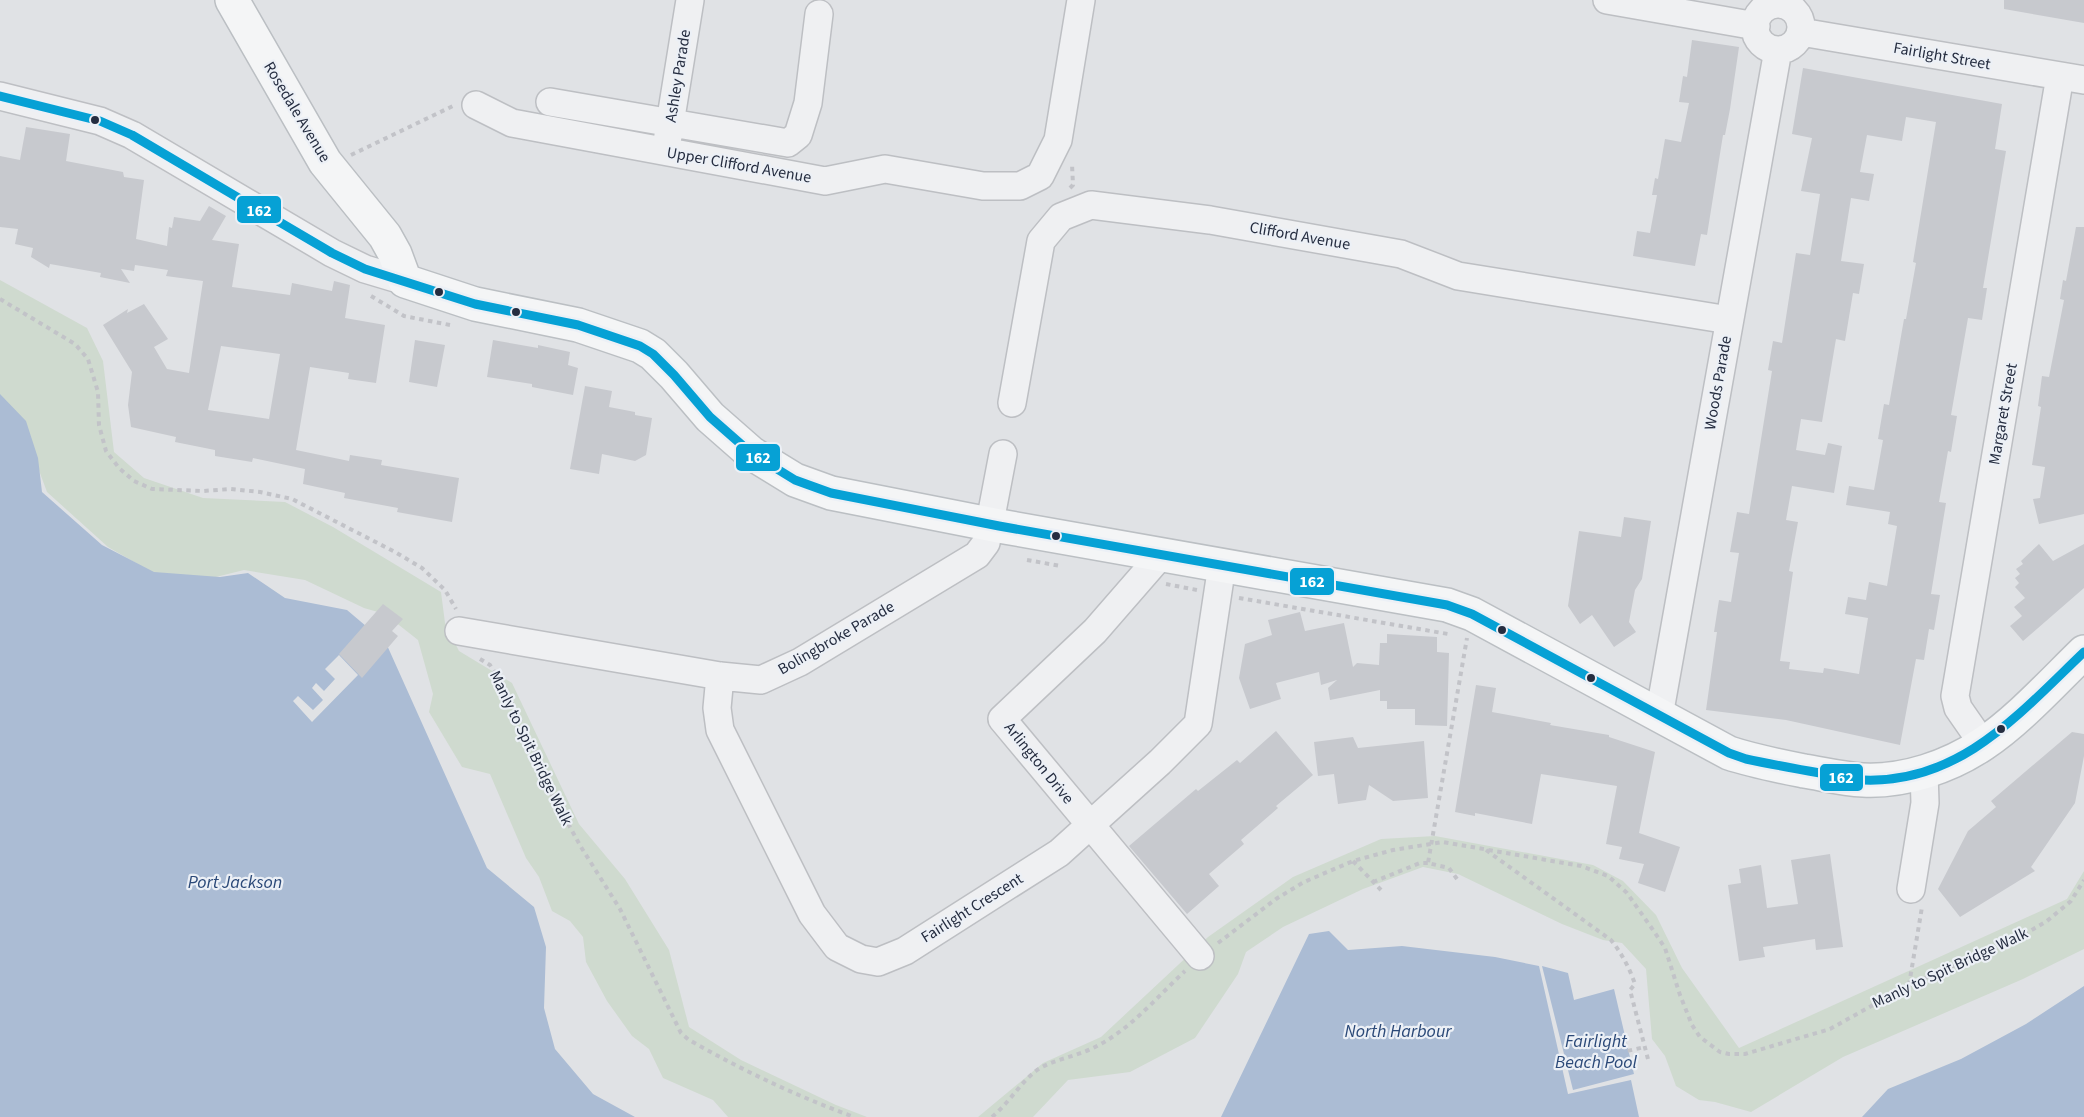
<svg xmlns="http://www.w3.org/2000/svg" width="2084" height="1117" font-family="'Source Sans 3',sans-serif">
<rect width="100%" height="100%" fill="#e0e2e5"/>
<path fill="#cfdacf" d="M0 280 87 328 103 361 114 452 144 478 203 498 285 502 333 527 441 592 445 623 459 651 512 683 579 824 625 879 669 950 689 1027 741 1060 836 1105 867 1117H728L713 1100 663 1078 649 1049 632 1036 607 1001 586 962 583 937 570 921 552 911 539 877 526 858 490 774 462 767 429 712 433 694 418 640 385 614 364 608 305 580 244 570 200 581 164 579 108 547 47 492 18 414 0 400Z
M1435 836 1593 865 1623 881 1656 915 1682 968 1739 1048 2067 899 2084 871V949L2023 979 1843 1057 1751 1112 1715 1102 1699 1100 1676 1086 1665 1056 1652 1039 1646 969 1622 943 1603 940 1562 924 1458 874 1423 867 1363 889 1283 927 1246 952 1238 974 1195 1038 1130 1072 1068 1080 1033 1117H978L1043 1063 1101 1037 1208 937 1293 877 1381 839Z"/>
<path fill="#abbcd4" d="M0 394 26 421 38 458 42 492 102 545 154 572 220 577 248 573 285 598 347 610 386 643 487 868 534 907 546 947 544 1008 555 1049 593 1094 635 1117H0Z
M1329 931 1348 950 1402 946 1495 957 1539 966 1568 1094 1631 1080 1639 1117H1221L1309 934Z
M1542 966 1568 973 1574 1000 1614 989 1634 1074 1573 1090Z
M2084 986V1117H1862L1888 1089 1961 1059 2026 1024Z"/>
<path fill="#e0e2e5" d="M339 655 358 675 312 722 293 701 298 696 313 710 323 700 312 688 316 683 324 691 335 679 325 669Z"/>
<path fill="#c7c9ce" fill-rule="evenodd" d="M2004 0H2084V23L2004 9Z
M1692 40 1739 47 1730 109 1725 135H1723L1707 235 1701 234 1695 266 1633 256 1637 231 1650 233 1657 195H1652L1655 178 1658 179 1665 139 1681 142 1689 103 1679 102 1683 76 1687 77Z
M1803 68 2002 104 1995 149 2006 151 1983 288H1987L1982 320 1968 318 1951 415 1957 416 1951 452 1948 451 1939 502 1946 503 1931 594 1940 595 1934 630 1929 629 1924 660 1916 659 1900 745 1786 720 1706 710 1717 632H1714L1719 600 1731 602 1739 553 1730 552 1737 512 1749 514 1772 371 1768 370 1773 341 1782 343 1796 253 1810 255 1820 194 1801 191 1812 138 1792 134ZM1906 117 1936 122 1913 262 1916 263 1906 319H1904L1889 405 1884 404 1878 439 1883 440 1874 490 1849 486 1846 505 1890 512 1888 524 1897 526 1887 586 1869 582 1866 600 1848 597 1845 614 1868 618 1859 674 1824 668 1823 673 1789 669 1790 662 1780 661 1793 572 1789 571 1798 522 1786 520 1792 486 1834 493 1842 446 1828 443 1825 455 1796 450 1801 419 1822 422 1836 339 1845 341 1853 293 1859 294 1864 264 1841 261 1851 198 1869 201 1874 174 1860 172 1867 135 1902 141Z
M26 127 70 134 66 161 123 172 124 177 144 180 136 239 167 246 169 227 172 228 174 217 200 221 209 206 226 216 212 240 239 244 232 287 290 295 292 283 332 291 334 281 350 285 345 318 385 325 376 383 348 379 349 373 310 367 296 450 349 461 350 455 382 460 381 465 459 478 452 522 397 512 398 508 344 498 345 493 303 484 305 469 253 458 252 462 215 456V450L175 442 176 437 131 427 128 405 132 372 103 325 128 309 127 313 144 304 168 339 154 347 167 369 189 373 203 281 166 276 168 270 135 265 134 271 121 269 130 283 100 277 101 273 50 264 49 268 31 257 33 248 15 244 18 229 0 227V156L20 160ZM221 346 280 354 269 419 208 410Z
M2076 227H2084V514L2039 524 2033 499 2040 498 2045 467 2032 465 2041 407 2038 406 2042 376 2049 377 2064 300 2060 299 2063 280 2066 281Z
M415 340 445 345 437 387 409 382Z
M493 340 538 348V345L570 352 568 365 578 368 573 395 532 387V384L487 377Z
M585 386 612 391 609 407 635 412V415L652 418 646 455 635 461 602 454 599 474 570 469Z
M1624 517 1651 521 1642 579 1635 590 1629 622 1636 632 1614 647 1592 615 1580 624 1568 606 1579 531 1621 537Z
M2039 544 2053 561 2084 544V588L2023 641 2010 626 2022 616 2014 607 2025 598 2015 587 2019 583 2015 578 2020 574 2016 569 2023 564 2021 561Z
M383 604 403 619 392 631 398 636 362 678 339 654Z
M1300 612 1305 631 1344 623 1353 667 1357 663 1379 665 1380 643H1387V634L1437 637V652L1449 653 1447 726 1415 725V709H1387V701H1380V690L1330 700 1328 688 1337 680 1321 685 1319 672 1276 683 1281 699 1250 709 1239 678 1245 644 1272 635 1268 620Z
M1476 685 1496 688 1492 712 1551 723 1550 725 1609 735V737L1655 752 1639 833 1680 847 1665 892 1638 883 1644 864 1619 859 1622 847 1606 844 1617 786 1541 774 1532 824 1475 813V816L1455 812Z
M1276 731 1313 775 1276 806 1278 808 1241 840 1244 844 1209 874 1219 886 1187 914 1129 846 1196 789 1198 791 1237 760 1240 763Z
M2072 732 2084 734V756L2075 803 2031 867 2035 871 1960 917 1938 889 1968 831 1996 807 1991 801Z
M1353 737 1358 748 1424 741 1428 798 1393 801 1369 785 1366 800 1338 804 1334 774 1318 776 1314 742Z
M1830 854 1843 947 1816 950 1815 939 1763 947 1765 957 1739 961 1728 885 1741 883 1739 869 1761 865 1767 908 1798 904 1791 860Z"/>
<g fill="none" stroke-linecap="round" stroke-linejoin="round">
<defs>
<path id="minor" d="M1607 0 1756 26
M1755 27a23 23 0 1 1 46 0a23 23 0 1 1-46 0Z
M1801 32 2084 80
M0 96 100 121 132 135 332 253 365 269 405 281
M550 102 788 143 798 135 808 103 819 14
M476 105 512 123 825 181 885 169 983 186H1020L1040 176 1058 140 1081 0
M667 142 690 0
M1012 403 1041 241 1061 217 1091 205 1210 220 1401 254 1458 276 1729 320
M1162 554 1095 631 1002 719 1200 956
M459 631 720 676 761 680 800 662 977 555 986 543 1003 454
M720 676 717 708 720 730 812 914 837 947 861 959 878 962 905 951 1059 853 1160 762 1198 724 1222 565
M1659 716 1778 50
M1983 744 1958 708 1955 696 2060 76
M1911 889 1925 803 1924 772"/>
<path id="major" d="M232 0 325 162 385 236 395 254 405 281 475 304 578 325 640 346 653 354 674 375 710 417 751 453 795 480 831 493 999 526 1447 605 1472 614 1729 753C1753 761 1779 766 1804 771 1823 774 1843 779 1863 780 1904 782 1949 767 1983 744 2018 721 2054 681 2084 652"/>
</defs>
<use href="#minor" stroke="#bdbfc3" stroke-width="30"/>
<use href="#major" stroke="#bbbfc3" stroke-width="36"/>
<path stroke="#c2c3c8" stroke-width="4" stroke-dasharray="4.5 4.5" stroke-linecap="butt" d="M351 155 455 105
M1070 188 1073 185 1072 164
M371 296 404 316 450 325
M0 299 75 344 88 359 98 392 99 425 106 451 119 468 134 481 152 489 203 491 231 489 260 492 292 499 395 552 422 568 445 590 456 609
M1027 560 1061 566
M1166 584 1197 590
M1239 598 1448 634
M480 659 490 665 504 687 534 749 545 782 581 847 620 909 681 1033 689 1040C744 1071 794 1095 854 1117
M1486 850 1611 940C1622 954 1629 967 1635 984L1630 990 1649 1063
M1353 861 1381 890
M1457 879 1449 868 1428 863 1467 638
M1373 882 1420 863H1428
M1218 943 1276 899 1304 882 1353 861 1393 850 1443 842 1581 866 1608 876 1627 893 1653 930 1665 948 1680 995 1692 1025 1700 1037 1720 1052 1729 1054H1745L1830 1029 1909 985 2020 937 2047 921 2071 901 2084 880
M1909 985 1922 907
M1625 1043 1627 1051 1645 1047
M992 1117C1009 1103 1020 1083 1037 1070 1054 1059 1075 1057 1093 1048 1129 1031 1156 998 1185 971"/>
<use href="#minor" stroke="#eff0f2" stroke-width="27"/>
<use href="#major" stroke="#f4f5f6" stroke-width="33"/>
<defs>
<path id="bus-1" d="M0 96 100 121 132 135 332 253 365 269 475 304 578 325 640 346 653 354 674 375 710 417 751 453 795 480 831 493 999 526 1447 605 1472 614 1729 753 1746 759C1774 765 1803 770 1831 775 1841 777 1852 780 1863 780 1960 784 2020 713 2084 652"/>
</defs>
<use href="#bus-1" stroke="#ecf0f6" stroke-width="14"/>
<use href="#bus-1" stroke="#06a1d5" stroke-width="9"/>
</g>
<g fill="#252d40" stroke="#ecf0f6" stroke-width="2">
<circle cx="95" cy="120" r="5"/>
<circle cx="439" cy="292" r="5"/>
<circle cx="516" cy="312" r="5"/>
<circle cx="1056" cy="536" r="5"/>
<circle cx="1502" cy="630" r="5"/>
<circle cx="1591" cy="678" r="5"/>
<circle cx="2001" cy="729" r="5"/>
</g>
<g text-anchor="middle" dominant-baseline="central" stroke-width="4.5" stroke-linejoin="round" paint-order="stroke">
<g font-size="16" fill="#252d40" stroke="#ecf0f6">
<text transform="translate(1942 56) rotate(10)">Fairlight Street</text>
<text transform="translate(678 76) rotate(-81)">Ashley Parade</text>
<text transform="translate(297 112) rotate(59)">Rosedale Avenue</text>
<text transform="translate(739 165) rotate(10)">Upper Clifford Avenue</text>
<text transform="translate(1300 236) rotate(10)">Clifford Avenue</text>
<text transform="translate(1718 383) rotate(-80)">Woods Parade</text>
<text transform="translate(2003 414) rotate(-80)">Margaret Street</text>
<text transform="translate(836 638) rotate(-30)">Bolingbroke Parade</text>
<text transform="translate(531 748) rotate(64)">Manly to Spit Bridge Walk</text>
<text transform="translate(1039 763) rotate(51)">Arlington Drive</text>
<text transform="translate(972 908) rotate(-32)">Fairlight Crescent</text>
<text transform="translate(1950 968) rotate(-25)">Manly to Spit Bridge Walk</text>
</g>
<g font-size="18" font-style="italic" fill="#2b4978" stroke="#ecf0f6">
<text x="235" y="882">Port Jackson</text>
<text x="1398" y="1031">North Harbour</text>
<text x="1596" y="1041">Fairlight<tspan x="1596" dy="21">Beach Pool</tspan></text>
</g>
</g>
<g stroke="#ecf0f6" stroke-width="2">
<rect x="236" y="195" width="46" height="29" rx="6" fill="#06a1d5"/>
<rect x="735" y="443" width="46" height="29" rx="6" fill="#06a1d5"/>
<rect x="1289" y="567" width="46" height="29" rx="6" fill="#06a1d5"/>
<rect x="1819" y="763" width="45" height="29" rx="6" fill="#06a1d5"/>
</g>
<g font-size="16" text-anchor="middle" font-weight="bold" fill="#fff">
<text x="259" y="216">162</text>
<text x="758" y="463">162</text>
<text x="1312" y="587">162</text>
<text x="1841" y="783">162</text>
</g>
</svg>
